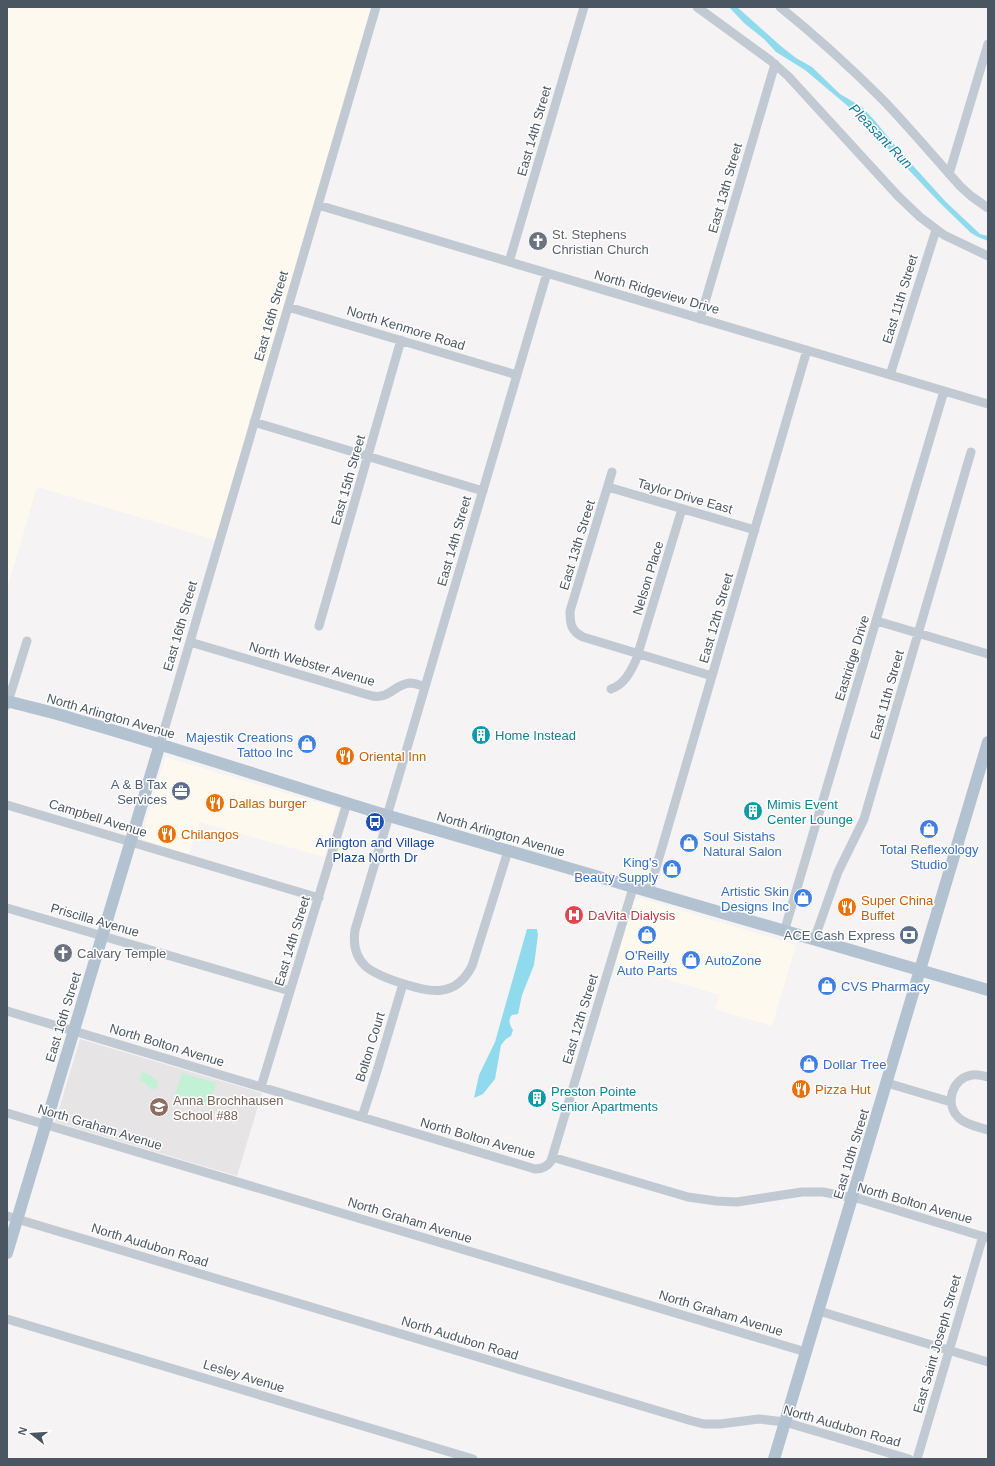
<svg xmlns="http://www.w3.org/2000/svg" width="995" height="1466" font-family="Helvetica,sans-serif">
<rect width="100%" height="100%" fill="#f5f3f3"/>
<path fill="#fdf9ef" d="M7 7H371L216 540 37 487 7 589Z
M165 757 339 809 324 857 199 822 189 855 141 839Z
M639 898 796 945 772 1026 715 1009 719 995 615 963 634 901Z"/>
<path fill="#e6e4e5" d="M80 1039 262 1093 237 1176 55 1122Z"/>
<path fill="#c3f1d5" d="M142 1072 148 1074 158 1082V1086L155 1089H150L145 1083 140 1081Z
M182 1073 216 1083 209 1106 175 1095Z"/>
<path fill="#90daee" d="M729 7H737L782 47 796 58 812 67 840 94 862 107 875 121 897 148 945 201 980 234 988 236V241L978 237 971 233 939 202 906 167 878 139 869 126 856 113 805 70 776 52 764 39 744 23Z
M527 929H537L538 935 534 965 522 995 518 1014 512 1015C508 1020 509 1024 513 1030L511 1036 506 1039 501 1045 495 1079 483 1094 474 1098 479 1075 495 1042Z"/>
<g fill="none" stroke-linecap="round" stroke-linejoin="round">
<path stroke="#c1cad2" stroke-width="9" d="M697 7 771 61 788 76 898 196 920 217 944 235 988 256
M780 7C816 36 850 67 882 99 909 127 934 157 960 186L971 196 988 208
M949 174 988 44
M318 205 988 404
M509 262 584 7
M288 307 517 375
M700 319 775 64
M890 375 936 230
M254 422 483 491
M612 472 570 611C570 624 571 631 583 637L712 676
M608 487 755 530
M877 621 988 654
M319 626 401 340
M190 642 372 696C391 699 394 684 410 683 415 683 420 685 425 687
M611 689C624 685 631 671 636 660L682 509
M7 705 27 641
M160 744 376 7
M7 805 319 898
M387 816 547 273
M389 816 355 930C350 965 373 974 401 983 430 992 455 999 472 966L508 851
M649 892 807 350
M7 908 290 991
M784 932 944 391
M814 940 838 872 864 819 971 452
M7 1011 535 1169C541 1169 547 1167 551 1161L633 888
M988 1077C983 1076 978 1074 972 1075 952 1078 944 1104 959 1118 966 1125 979 1127 988 1130
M887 1083 951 1102
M261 1087 347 803
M7 1113 806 1352
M362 1117 377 1071 403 984
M552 1157 688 1197 716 1201 737 1202 802 1192H823L860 1199 988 1238
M7 1216 692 1421 704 1424H720L759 1419 785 1422 909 1459
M819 1311 988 1362
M7 1319 473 1459
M917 1459 983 1236"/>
<path stroke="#b3c2d1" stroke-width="12" d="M7 701C29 707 52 712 74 719 180 749 284 784 389 816L988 990
M7 1253 160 744
M774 1459 988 742"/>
</g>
<defs>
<symbol id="church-disc" viewBox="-11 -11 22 22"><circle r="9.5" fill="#6b7280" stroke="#fff"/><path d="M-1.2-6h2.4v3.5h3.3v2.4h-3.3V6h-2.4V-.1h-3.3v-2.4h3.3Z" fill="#fff"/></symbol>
<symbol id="building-disc" viewBox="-11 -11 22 22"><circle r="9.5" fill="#0f9aa8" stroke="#fff"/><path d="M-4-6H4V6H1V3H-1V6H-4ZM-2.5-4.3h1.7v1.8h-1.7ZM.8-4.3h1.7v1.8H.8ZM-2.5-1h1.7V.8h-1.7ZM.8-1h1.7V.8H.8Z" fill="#fff"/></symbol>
<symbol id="shop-disc" viewBox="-11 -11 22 22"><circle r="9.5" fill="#3f7fe0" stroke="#fff"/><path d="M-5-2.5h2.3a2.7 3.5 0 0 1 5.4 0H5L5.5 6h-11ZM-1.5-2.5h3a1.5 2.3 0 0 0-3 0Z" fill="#fff"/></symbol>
<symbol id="restaurant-disc" viewBox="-11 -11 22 22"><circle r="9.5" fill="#e8710a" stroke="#fff"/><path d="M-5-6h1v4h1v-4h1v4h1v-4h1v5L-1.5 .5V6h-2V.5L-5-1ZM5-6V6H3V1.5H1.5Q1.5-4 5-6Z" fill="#fff"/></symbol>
<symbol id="office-disc" viewBox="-11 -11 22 22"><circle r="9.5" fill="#5c6f8a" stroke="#fff"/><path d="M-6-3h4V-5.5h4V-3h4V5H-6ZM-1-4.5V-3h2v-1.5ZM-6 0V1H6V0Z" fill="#fff"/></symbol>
<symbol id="bus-disc" viewBox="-11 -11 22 22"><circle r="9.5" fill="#1a4fb4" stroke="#fff"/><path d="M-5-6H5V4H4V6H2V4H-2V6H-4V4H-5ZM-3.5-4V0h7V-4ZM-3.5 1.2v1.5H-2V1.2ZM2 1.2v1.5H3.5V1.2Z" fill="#fff"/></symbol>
<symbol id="hospital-disc" viewBox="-11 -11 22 22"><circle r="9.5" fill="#e0444e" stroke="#fff"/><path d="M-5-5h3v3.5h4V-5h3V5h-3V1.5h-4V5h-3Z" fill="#fff"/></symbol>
<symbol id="bank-disc" viewBox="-11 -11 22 22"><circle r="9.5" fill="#5c6f8a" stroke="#fff"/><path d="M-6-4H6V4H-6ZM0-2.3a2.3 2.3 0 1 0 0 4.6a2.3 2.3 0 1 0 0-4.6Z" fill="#fff"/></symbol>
<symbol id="school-disc" viewBox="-11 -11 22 22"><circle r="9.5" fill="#8d6e63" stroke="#fff"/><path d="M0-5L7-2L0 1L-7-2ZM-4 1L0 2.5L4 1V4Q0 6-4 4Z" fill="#fff"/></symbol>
</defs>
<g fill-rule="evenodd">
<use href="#church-disc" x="527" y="230" width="22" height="22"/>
<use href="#building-disc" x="470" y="724" width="22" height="22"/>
<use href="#shop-disc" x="296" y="733" width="22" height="22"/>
<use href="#restaurant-disc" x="334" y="745" width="22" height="22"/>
<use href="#office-disc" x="170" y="780" width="22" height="22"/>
<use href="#restaurant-disc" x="204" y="792" width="22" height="22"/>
<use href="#building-disc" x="742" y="800" width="22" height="22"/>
<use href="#bus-disc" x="364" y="811" width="22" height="22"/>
<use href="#shop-disc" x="918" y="818" width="22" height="22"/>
<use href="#restaurant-disc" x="156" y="823" width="22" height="22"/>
<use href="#shop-disc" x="678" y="832" width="22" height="22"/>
<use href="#shop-disc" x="661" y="858" width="22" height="22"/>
<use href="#shop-disc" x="792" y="887" width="22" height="22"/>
<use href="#restaurant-disc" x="836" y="896" width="22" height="22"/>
<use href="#hospital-disc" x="563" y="904" width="22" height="22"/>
<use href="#shop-disc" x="636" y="924" width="22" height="22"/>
<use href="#bank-disc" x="898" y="924" width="22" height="22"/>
<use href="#church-disc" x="52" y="942" width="22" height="22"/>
<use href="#shop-disc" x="680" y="949" width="22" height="22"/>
<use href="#shop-disc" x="816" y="975" width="22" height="22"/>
<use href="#shop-disc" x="798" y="1053" width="22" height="22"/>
<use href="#restaurant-disc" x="790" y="1078" width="22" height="22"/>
<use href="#building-disc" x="526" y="1087" width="22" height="22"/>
<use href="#school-disc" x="148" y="1096" width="22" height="22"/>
</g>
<g text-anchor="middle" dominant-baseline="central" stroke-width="3" stroke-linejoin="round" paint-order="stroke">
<g font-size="13" fill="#4a5661" stroke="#fff">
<text transform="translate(534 131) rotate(-74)">East 14th Street</text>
<text transform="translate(725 188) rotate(-74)">East 13th Street</text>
<text transform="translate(657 292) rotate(16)">North Ridgeview Drive</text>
<text transform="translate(900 299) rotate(-73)">East 11th Street</text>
<text transform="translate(271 316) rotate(-74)">East 16th Street</text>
<text transform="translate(406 328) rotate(17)">North Kenmore Road</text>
<text transform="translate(348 480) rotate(-74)">East 15th Street</text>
<text transform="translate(685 496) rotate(16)">Taylor Drive East</text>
<text transform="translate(454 541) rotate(-74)">East 14th Street</text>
<text transform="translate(577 545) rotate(-73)">East 13th Street</text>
<text transform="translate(648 578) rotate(-73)">Nelson Place</text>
<text transform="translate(716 618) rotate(-74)">East 12th Street</text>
<text transform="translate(180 626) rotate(-74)">East 16th Street</text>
<text transform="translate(852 658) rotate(-73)">Eastridge Drive</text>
<text transform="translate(312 664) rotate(16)">North Webster Avenue</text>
<text transform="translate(887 695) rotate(-74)">East 11th Street</text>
<text transform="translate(111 716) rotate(16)">North Arlington Avenue</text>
<text transform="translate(98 818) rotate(17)">Campbell Avenue</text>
<text transform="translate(501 834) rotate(16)">North Arlington Avenue</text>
<text transform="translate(95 920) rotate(16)">Priscilla Avenue</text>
<text transform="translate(292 941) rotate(-73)">East 14th Street</text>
<text transform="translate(63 1017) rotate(-73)">East 16th Street</text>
<text transform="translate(580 1019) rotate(-73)">East 12th Street</text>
<text transform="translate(167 1045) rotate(17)">North Bolton Avenue</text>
<text transform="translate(370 1047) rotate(-73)">Bolton Court</text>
<text transform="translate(100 1127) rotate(17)">North Graham Avenue</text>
<text transform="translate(478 1138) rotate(16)">North Bolton Avenue</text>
<text transform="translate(851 1154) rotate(-73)">East 10th Street</text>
<text transform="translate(915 1203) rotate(16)">North Bolton Avenue</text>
<text transform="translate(410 1220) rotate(17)">North Graham Avenue</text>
<text transform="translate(150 1245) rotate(17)">North Audubon Road</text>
<text transform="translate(721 1313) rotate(17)">North Graham Avenue</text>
<text transform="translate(460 1338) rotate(17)">North Audubon Road</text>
<text transform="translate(937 1344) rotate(-74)">East Saint Joseph Street</text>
<text transform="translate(244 1376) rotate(17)">Lesley Avenue</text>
<text transform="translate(842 1426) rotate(16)">North Audubon Road</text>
</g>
<g font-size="13" fill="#5b616d" stroke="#fff" text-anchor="start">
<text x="552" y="234">St. Stephens<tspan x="552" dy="15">Christian Church</tspan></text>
<text x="77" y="953">Calvary Temple</text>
</g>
<g font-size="13" fill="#0d838f" stroke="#fff" text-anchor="start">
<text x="495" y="735">Home Instead</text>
<text x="767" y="804">Mimis Event<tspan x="767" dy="15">Center Lounge</tspan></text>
<text x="551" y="1091">Preston Pointe<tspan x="551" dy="15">Senior Apartments</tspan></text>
</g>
<g font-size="13" fill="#366cbe" stroke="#fff" text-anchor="start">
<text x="293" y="737" text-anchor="end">Majestik Creations<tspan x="293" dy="15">Tattoo Inc</tspan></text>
<text x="703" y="836">Soul Sistahs<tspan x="703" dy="15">Natural Salon</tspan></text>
<text x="929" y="849" text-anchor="middle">Total Reflexology<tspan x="929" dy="15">Studio</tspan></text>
<text x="658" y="862" text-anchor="end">King's<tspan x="658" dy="15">Beauty Supply</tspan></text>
<text x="789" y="891" text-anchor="end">Artistic Skin<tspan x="789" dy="15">Designs Inc</tspan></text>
<text x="647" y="955" text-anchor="middle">O'Reilly<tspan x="647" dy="15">Auto Parts</tspan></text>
<text x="705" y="960">AutoZone</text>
<text x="841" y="986">CVS Pharmacy</text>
<text x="823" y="1064">Dollar Tree</text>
</g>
<g font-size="13" fill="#c56008" stroke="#fff" text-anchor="start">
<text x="359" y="756">Oriental Inn</text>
<text x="229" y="803">Dallas burger</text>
<text x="181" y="834">Chilangos</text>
<text x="861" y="900">Super China<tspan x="861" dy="15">Buffet</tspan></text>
<text x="815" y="1089">Pizza Hut</text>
</g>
<g font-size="13" fill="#4e5e75" stroke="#fff" text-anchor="end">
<text x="167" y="784">A &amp; B Tax<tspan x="167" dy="15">Services</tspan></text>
<text x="895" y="935">ACE Cash Express</text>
</g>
<g font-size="13" fill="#164399" stroke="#fff">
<text x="375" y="842">Arlington and Village<tspan x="375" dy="15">Plaza North Dr</tspan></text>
</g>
<g font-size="13" fill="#be3a42" stroke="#fff" text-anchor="start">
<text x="588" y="915">DaVita Dialysis</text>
</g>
<g font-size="13" fill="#785e54" stroke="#fff" text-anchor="start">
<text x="173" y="1100">Anna Brochhausen<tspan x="173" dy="15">School #88</tspan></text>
</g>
<g font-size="14" font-style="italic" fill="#0c7c9b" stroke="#fff">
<text transform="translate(881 136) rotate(46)">Pleasant Run</text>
</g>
</g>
<rect width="995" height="1466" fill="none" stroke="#4a5661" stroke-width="16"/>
<g transform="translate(32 1434) rotate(287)" stroke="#ffffff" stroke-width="3" paint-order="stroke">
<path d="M0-3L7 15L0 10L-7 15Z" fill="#4a5661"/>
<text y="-6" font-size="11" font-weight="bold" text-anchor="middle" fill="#4a5661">N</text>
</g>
</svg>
